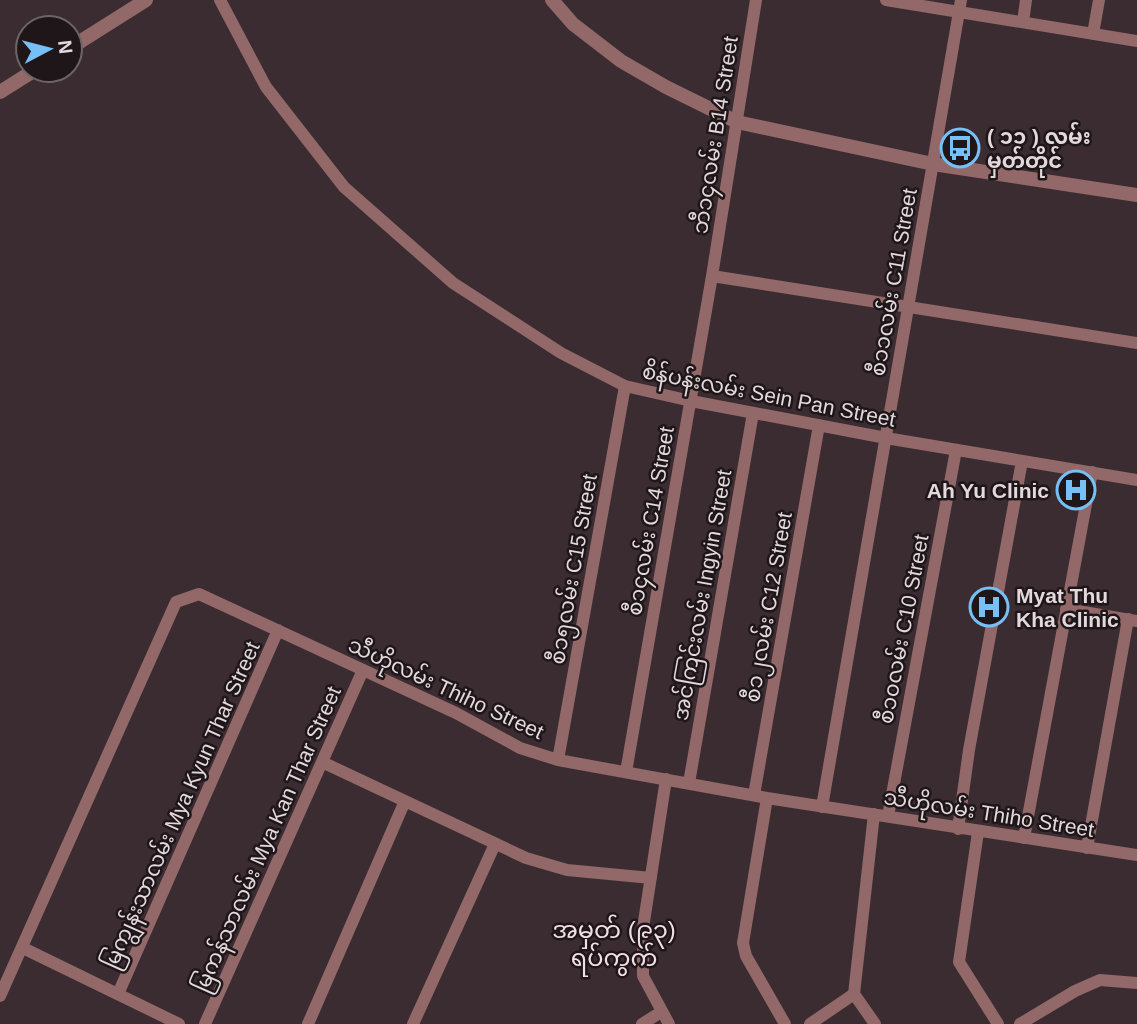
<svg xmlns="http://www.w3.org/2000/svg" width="1137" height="1024" font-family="Helvetica,'Noto Sans Myanmar',sans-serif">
<rect width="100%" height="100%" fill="#3b2c31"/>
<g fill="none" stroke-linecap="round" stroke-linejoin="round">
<path stroke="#926869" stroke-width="12" d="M220 0 266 87 344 187 453 283 561 353 625 386 691 401 886 438 1137 480
M886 0 1137 41
M1023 22 1026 0
M1093 34 1099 0
M712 276 1137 343
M1066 609 1137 621
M558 760 625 386
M322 762 526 858 567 870 651 878
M626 772 712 276 756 0
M666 779 643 928V976L669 1024
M689 783 753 413
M754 795 819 425
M767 798 743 943 746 956 785 1024
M822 807 961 0
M888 816 956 450
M958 829 969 750 1022 461
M978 832 959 962 998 1024
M1024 838 1092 472
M1087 848 1128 619
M23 948 179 1024
M118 994 278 630
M854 994 874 814
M854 994 875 1024
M0 996 176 602 199 594 456 713 520 748 558 760 767 798 1137 855
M205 1024 363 670
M308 1024 405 801
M413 1024 495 844
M642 1024 661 1012
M810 1024 854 994
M1020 1024 1075 991 1100 980 1137 983"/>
<path stroke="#926869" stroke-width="14" d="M552 0 573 24 621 61 666 87 737 122 933 164 1137 195
M70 48 146 0
M0 92 35 70"/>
</g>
<defs>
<symbol id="bus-ring" viewBox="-11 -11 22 22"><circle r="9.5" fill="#1e1619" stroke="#77bff7" stroke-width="1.5"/><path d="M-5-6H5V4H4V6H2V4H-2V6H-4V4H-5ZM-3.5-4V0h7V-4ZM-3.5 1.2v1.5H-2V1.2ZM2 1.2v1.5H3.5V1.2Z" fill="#77bff7"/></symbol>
<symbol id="hospital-ring" viewBox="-11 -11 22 22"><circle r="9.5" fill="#1e1619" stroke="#77bff7" stroke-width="1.5"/><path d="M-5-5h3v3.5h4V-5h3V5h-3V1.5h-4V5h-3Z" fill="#77bff7"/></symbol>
</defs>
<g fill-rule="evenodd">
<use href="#bus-ring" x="938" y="126" width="44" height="44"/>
<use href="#hospital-ring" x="1054" y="468" width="44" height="44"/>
<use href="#hospital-ring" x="967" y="585" width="44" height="44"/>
</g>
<g text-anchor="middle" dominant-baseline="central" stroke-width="5" stroke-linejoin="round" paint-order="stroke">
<g font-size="21" fill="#e3d8dc" stroke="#1e1619">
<text transform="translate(715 135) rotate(-81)">ဘီ၁၄လမ်း B14 Street</text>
<text transform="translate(893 282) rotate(-80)">စီ၁၁လမ်း C11 Street</text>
<text transform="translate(769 395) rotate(11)">စိန်ပန်းလမ်း Sein Pan Street</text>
<text transform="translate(650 521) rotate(-80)">စီ၁၄လမ်း C14 Street</text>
<text transform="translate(573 569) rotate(-80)">စီ၁၅လမ်း C15 Street</text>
<text transform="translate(702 595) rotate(-80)">အင်ကြင်းလမ်း Ingyin Street</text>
<text transform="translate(768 607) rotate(-80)">စီ၁၂လမ်း C12 Street</text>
<text transform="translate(903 629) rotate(-79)">စီ၁၀လမ်း C10 Street</text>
<text transform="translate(446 688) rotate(25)">သီဟိုလမ်း Thiho Street</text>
<text transform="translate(181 805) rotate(-66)">မြကျွန်းသာလမ်း Mya Kyun Thar Street</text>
<text transform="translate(989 813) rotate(9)">သီဟိုလမ်း Thiho Street</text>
<text transform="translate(267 839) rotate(-66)">မြကန်သာလမ်း Mya Kan Thar Street</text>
</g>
<g font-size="21" font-weight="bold" fill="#e3d8dc" stroke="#1e1619" text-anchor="start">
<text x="987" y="136">( ၁၁ ) လမ်း<tspan x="987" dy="24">မှတ်တိုင်</tspan></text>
<text x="1049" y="490" text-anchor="end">Ah Yu Clinic</text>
<text x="1016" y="595">Myat Thu<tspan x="1016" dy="24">Kha Clinic</tspan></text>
</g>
<g font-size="24" fill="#f2dee4" stroke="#1e1619">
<text x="614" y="929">အမှတ် (၉၃)<tspan x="614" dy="28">ရပ်ကွက်</tspan></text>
</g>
</g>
<g transform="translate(49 49) rotate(83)"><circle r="33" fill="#1e1619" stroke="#6d6467" stroke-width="2"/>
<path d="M0-5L12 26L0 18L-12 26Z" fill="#77bff7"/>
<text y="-10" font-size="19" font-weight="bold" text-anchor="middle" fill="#e3d8dc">N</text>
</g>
</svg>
